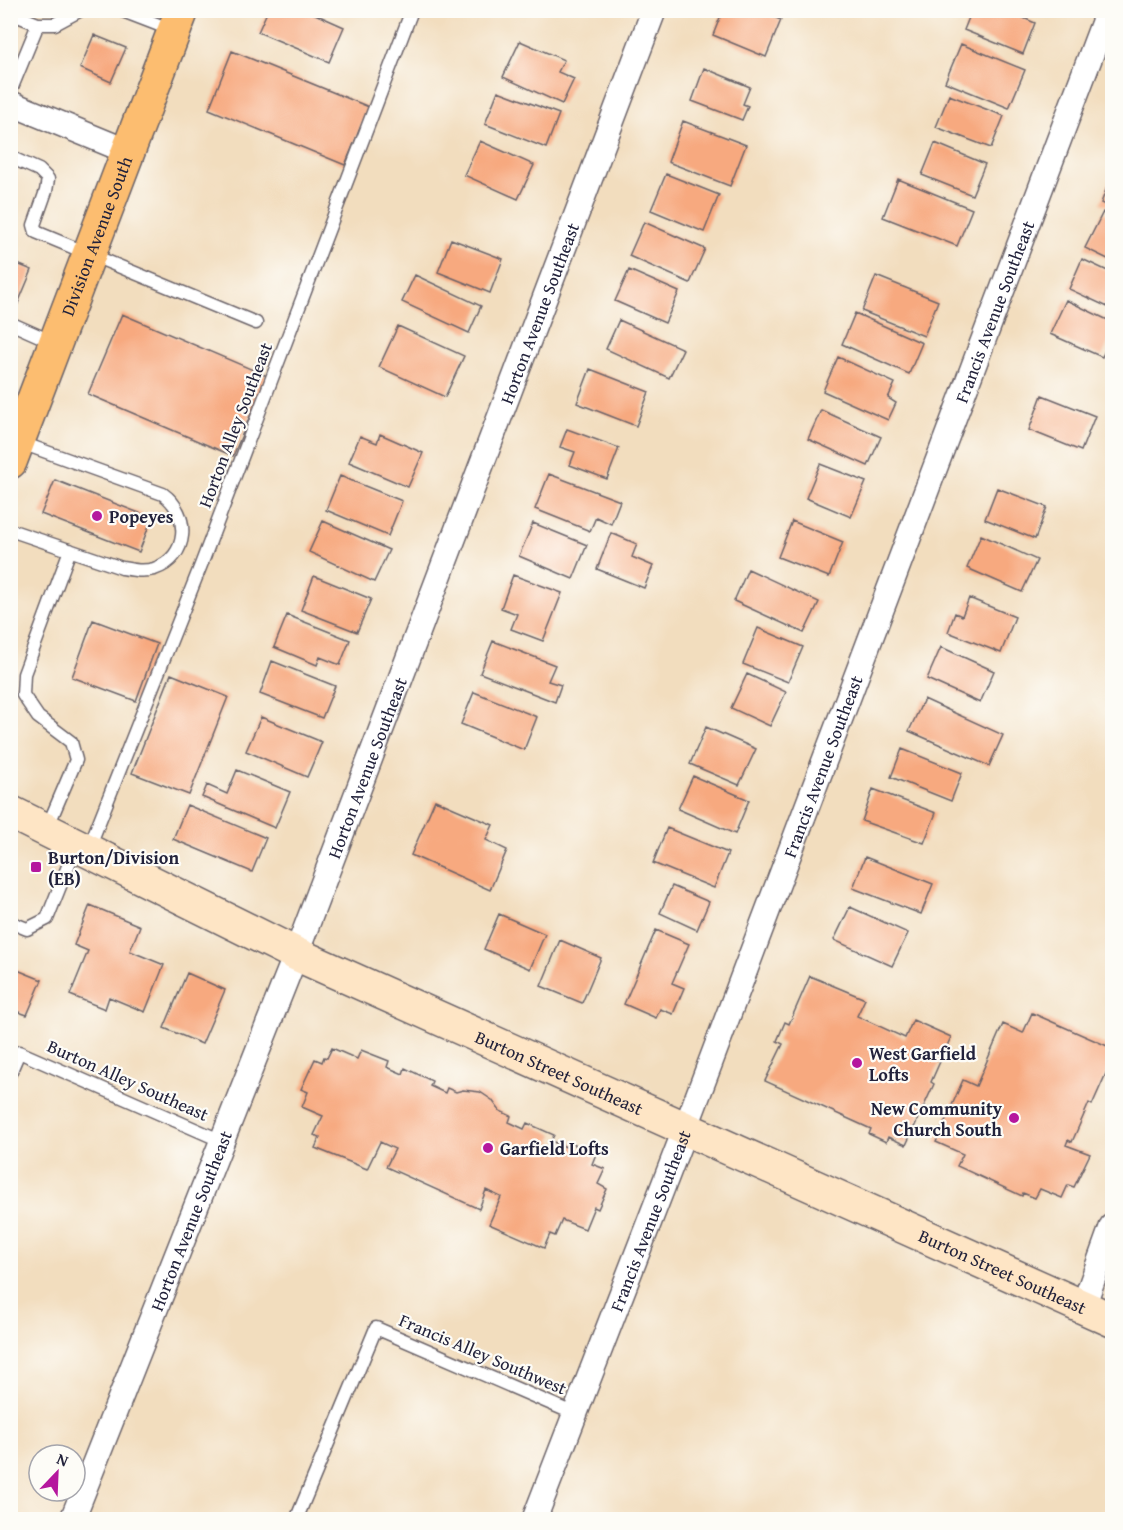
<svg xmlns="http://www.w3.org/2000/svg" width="1123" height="1530" font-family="'Gentium Book Plus',serif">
<rect width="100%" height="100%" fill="#fdfcf7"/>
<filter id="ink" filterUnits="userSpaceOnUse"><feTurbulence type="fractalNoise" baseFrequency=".0167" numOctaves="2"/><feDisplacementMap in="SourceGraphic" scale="12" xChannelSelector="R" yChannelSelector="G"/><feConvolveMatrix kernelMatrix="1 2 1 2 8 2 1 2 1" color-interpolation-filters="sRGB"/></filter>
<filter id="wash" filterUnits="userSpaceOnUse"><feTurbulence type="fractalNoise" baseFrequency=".008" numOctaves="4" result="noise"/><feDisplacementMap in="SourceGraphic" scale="24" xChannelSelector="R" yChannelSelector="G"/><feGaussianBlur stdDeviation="1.35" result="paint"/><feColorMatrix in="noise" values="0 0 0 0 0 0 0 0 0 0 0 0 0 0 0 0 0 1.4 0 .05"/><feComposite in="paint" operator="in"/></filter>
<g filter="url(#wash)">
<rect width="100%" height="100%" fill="#f2ddbe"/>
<g id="blocks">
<path fill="#f7a97f" d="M268 10H306L344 27 329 62 258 32Z
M723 10H756L781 20 766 57 713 35Z
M972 10H1005L1035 23 1023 54 964 30Z
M94 35 126 48 111 82 80 68Z
M520 41 564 60 558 72 574 79 562 104 503 77Z
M961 44 1025 70 1009 108 945 82Z
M232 51 369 107 345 165 209 109Z
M704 68 750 87 743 104 748 106 742 120 692 101Z
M498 91 559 114 546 148 485 124Z
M949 95 1004 116 991 148 936 127Z
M683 121 746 145 730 186 668 162Z
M480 141 534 165 518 199 464 175Z
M935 143 985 164 972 195 922 175Z
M666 174 719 195 704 232 651 210Z
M1112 174V208L1101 203Z
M898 179 972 209 957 246 883 217Z
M1103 212 1112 217V261L1085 248Z
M644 222 705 249 690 283 629 256Z
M451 239 503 259 490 293 438 272Z
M1082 259 1112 273V309L1069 289Z
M10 261 32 270 14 313 10 311Z
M629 270 679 292 665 323 615 301Z
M415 275 481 306 469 333 402 302Z
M876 276 938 301 924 336 862 311Z
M1066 300 1112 322V335L1102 357 1050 334Z
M855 313 922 343 909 374 842 344Z
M122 314 267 376 233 456 88 394Z
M619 320 683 349 669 378 606 349Z
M398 326 464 356 445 397 379 367Z
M838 357 895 383 888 398 896 403 888 420 823 391Z
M590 369 649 392 636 426 577 403Z
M1042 395 1095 416 1081 451 1029 430Z
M821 410 881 437 868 466 808 439Z
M567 429 619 448 607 479 570 465 575 452 560 447Z
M380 434 423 453 408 487 349 462 360 436 377 443Z
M820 464 866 482 851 517 806 498Z
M549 474 620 501 611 524 596 517 590 531 535 509Z
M340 476 402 501 388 536 326 510Z
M55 480 152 518 139 552 41 514Z
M997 488 1047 507 1035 539 985 519Z
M323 521 389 550 374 582 309 552Z
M792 521 843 542 829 577 778 557Z
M533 523 587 545 573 579 519 556Z
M611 533 637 544 632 557 653 566 644 588 597 569Z
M981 535 1037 560 1022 592 967 568Z
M748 569 819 602 804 633 734 601Z
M513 575 562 593 543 641 511 629 517 614 501 608Z
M314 576 371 599 357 632 301 610Z
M969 598 1015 617 1001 653 948 632 955 613 962 616Z
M287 615 350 640 340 665 320 657 317 665 274 647Z
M93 620 157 644 136 701 72 677Z
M758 628 803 647 788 682 743 664Z
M493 641 555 665 548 681 561 685 555 702 480 673Z
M941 647 994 671 980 703 927 679Z
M272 661 335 686 322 718 260 694Z
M171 674 228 697 189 795 132 773Z
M747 674 786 692 770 726 731 708Z
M474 692 537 717 524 750 461 724Z
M924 699 1003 735 989 766 909 731Z
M261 717 322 742 307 777 246 751Z
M706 727 756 749 739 785 690 764Z
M902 749 962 773 951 801 891 777Z
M237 770 290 792 275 828 202 797 207 785 227 794Z
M693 776 749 800 735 834 678 809Z
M873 789 936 813 924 843 862 821Z
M435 800 493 825 486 840 507 850 490 890 411 855Z
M187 805 266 838 252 872 173 839Z
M667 828 728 853 714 888 653 863Z
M865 857 933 884 921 914 853 888Z
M672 886 709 902 697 930 660 913Z
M90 905 140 926 130 951 164 965 145 1012 109 997 105 1009 70 995 88 951 74 945Z
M850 907 908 933 892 966 834 940Z
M499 914 545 934 530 969 484 949Z
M656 930 689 944 672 983 684 988 673 1014 660 1009 656 1018 624 1004Z
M560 940 601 958 582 1003 541 986Z
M10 967 42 980 27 1015 13 1010 10 1017Z
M187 973 225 990 202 1044 164 1028Z
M810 976 865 999 857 1016 905 1038 913 1020 951 1037 931 1082 934 1084 906 1145 888 1137 886 1142 869 1134 871 1129 765 1081 783 1044 777 1041 785 1022 789 1024Z
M1032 1013 1112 1048V1060L1092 1105 1089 1103 1072 1142 1068 1140 1066 1145 1090 1154 1074 1187 1068 1185 1062 1198 1040 1189 1035 1198 1023 1193 1022 1196 957 1166 963 1154 936 1142 963 1080 976 1086 1003 1024 1023 1033Z
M332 1048 357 1059 361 1050 389 1061 387 1067 403 1074 405 1068 432 1081 430 1086 445 1093 447 1088 456 1092 463 1090 480 1092 492 1100 500 1111 511 1116 509 1122 524 1129 527 1123 554 1135 551 1141 566 1147 568 1142 596 1154 592 1164 605 1169 598 1184 607 1189 598 1209 594 1207 585 1229 562 1220 555 1236 550 1234 544 1248 489 1224 501 1197 486 1190 479 1209 386 1167 395 1149 380 1142 367 1169 315 1148 320 1137 314 1135 323 1116 302 1107 308 1092 301 1089 315 1059 322 1062 324 1057 327 1058Z"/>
</g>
</g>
<g filter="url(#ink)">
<use href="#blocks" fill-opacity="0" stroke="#6b6369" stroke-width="1.5"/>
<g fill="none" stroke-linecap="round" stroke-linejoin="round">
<defs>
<path id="lane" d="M120 10 172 30
M10 13 38 24 10 92
M38 24H55L81 10
M10 157 39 170 48 179 46 191 34 225 36 232 256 323
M10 323 55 343
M10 530 122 568C133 570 143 572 154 569 189 558 191 514 163 494L19 442
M47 828 76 760 71 742 38 717 23 695 24 674 70 550
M88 850 201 565 412 10
M10 922 27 929 47 919 76 846
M10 1073 19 1052 222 1141
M296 1520 376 1328 575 1414"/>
<g id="street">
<path d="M10 103 129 152"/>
<path d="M1083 1307 1112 1226"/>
<path id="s1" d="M72 1520 296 954 654 10"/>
<path id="s2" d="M534 1520 686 1127 1108 10"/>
</g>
<g id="secondary">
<path id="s3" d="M10 812 296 954 1112 1320"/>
</g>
<g id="primary">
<path id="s4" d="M10 462 182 10"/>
</g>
</defs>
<use href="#lane" stroke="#6b6369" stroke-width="15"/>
<use href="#street" stroke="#6b6369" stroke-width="27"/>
<use href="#secondary" stroke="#6b6369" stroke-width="36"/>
<use href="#primary" stroke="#6b6369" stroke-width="36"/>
<use href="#lane" stroke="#fff" stroke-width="12"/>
<use href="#street" stroke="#fff" stroke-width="24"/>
<use href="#secondary" stroke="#fee5c5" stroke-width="33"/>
<use href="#primary" stroke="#fcbd6f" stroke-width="33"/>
</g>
</g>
<g fill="#b5179e" stroke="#fdfcf7" stroke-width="2">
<circle cx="97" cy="516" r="6"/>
<rect x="30" y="861" width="12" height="12" rx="3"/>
<circle cx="857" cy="1063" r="6"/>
<circle cx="1014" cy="1118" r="6"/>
<circle cx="488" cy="1148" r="6"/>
</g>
<g text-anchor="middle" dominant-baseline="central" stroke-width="4.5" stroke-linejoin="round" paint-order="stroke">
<g font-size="18" fill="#22223b" stroke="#fdfcf7">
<text stroke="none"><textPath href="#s4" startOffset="242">Division Avenue South</textPath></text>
<text stroke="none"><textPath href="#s2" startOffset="1293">Francis Avenue Southeast</textPath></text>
<text stroke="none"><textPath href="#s1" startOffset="1294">Horton Avenue Southeast</textPath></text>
<text transform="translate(235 425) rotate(-69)">Horton Alley Southeast</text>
<text stroke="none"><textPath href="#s2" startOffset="807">Francis Avenue Southeast</textPath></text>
<text stroke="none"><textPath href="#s1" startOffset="808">Horton Avenue Southeast</textPath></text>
<text stroke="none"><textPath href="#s3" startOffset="608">Burton Street Southeast</textPath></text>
<text transform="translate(128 1080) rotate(24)">Burton Alley Southeast</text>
<text stroke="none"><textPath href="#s1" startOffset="322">Horton Avenue Southeast</textPath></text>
<text stroke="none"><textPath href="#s2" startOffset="321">Francis Avenue Southeast</textPath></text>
<text stroke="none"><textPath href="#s3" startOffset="1094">Burton Street Southeast</textPath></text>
<text transform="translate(483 1354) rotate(23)">Francis Alley Southwest</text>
</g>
<g font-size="18" font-weight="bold" fill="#22223b" stroke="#fdfcf7" text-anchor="start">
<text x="109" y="516">Popeyes</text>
<text x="48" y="857">Burton/Division<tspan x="48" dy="21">(EB)</tspan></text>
<text x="869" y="1053">West Garfield<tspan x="869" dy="21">Lofts</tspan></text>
<text x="1002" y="1108" text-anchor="end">New Community<tspan x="1002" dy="21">Church South</tspan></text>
<text x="500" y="1148">Garfield Lofts</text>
</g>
</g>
<rect width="1123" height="1530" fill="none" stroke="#fdfcf7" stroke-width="36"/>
<g transform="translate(57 1473) rotate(23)"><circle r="28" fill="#fdfcf7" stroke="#a5a5ac" stroke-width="1.5"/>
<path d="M0-4.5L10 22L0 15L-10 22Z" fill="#b5179e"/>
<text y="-9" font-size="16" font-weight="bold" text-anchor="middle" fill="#22223b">N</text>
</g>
</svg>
